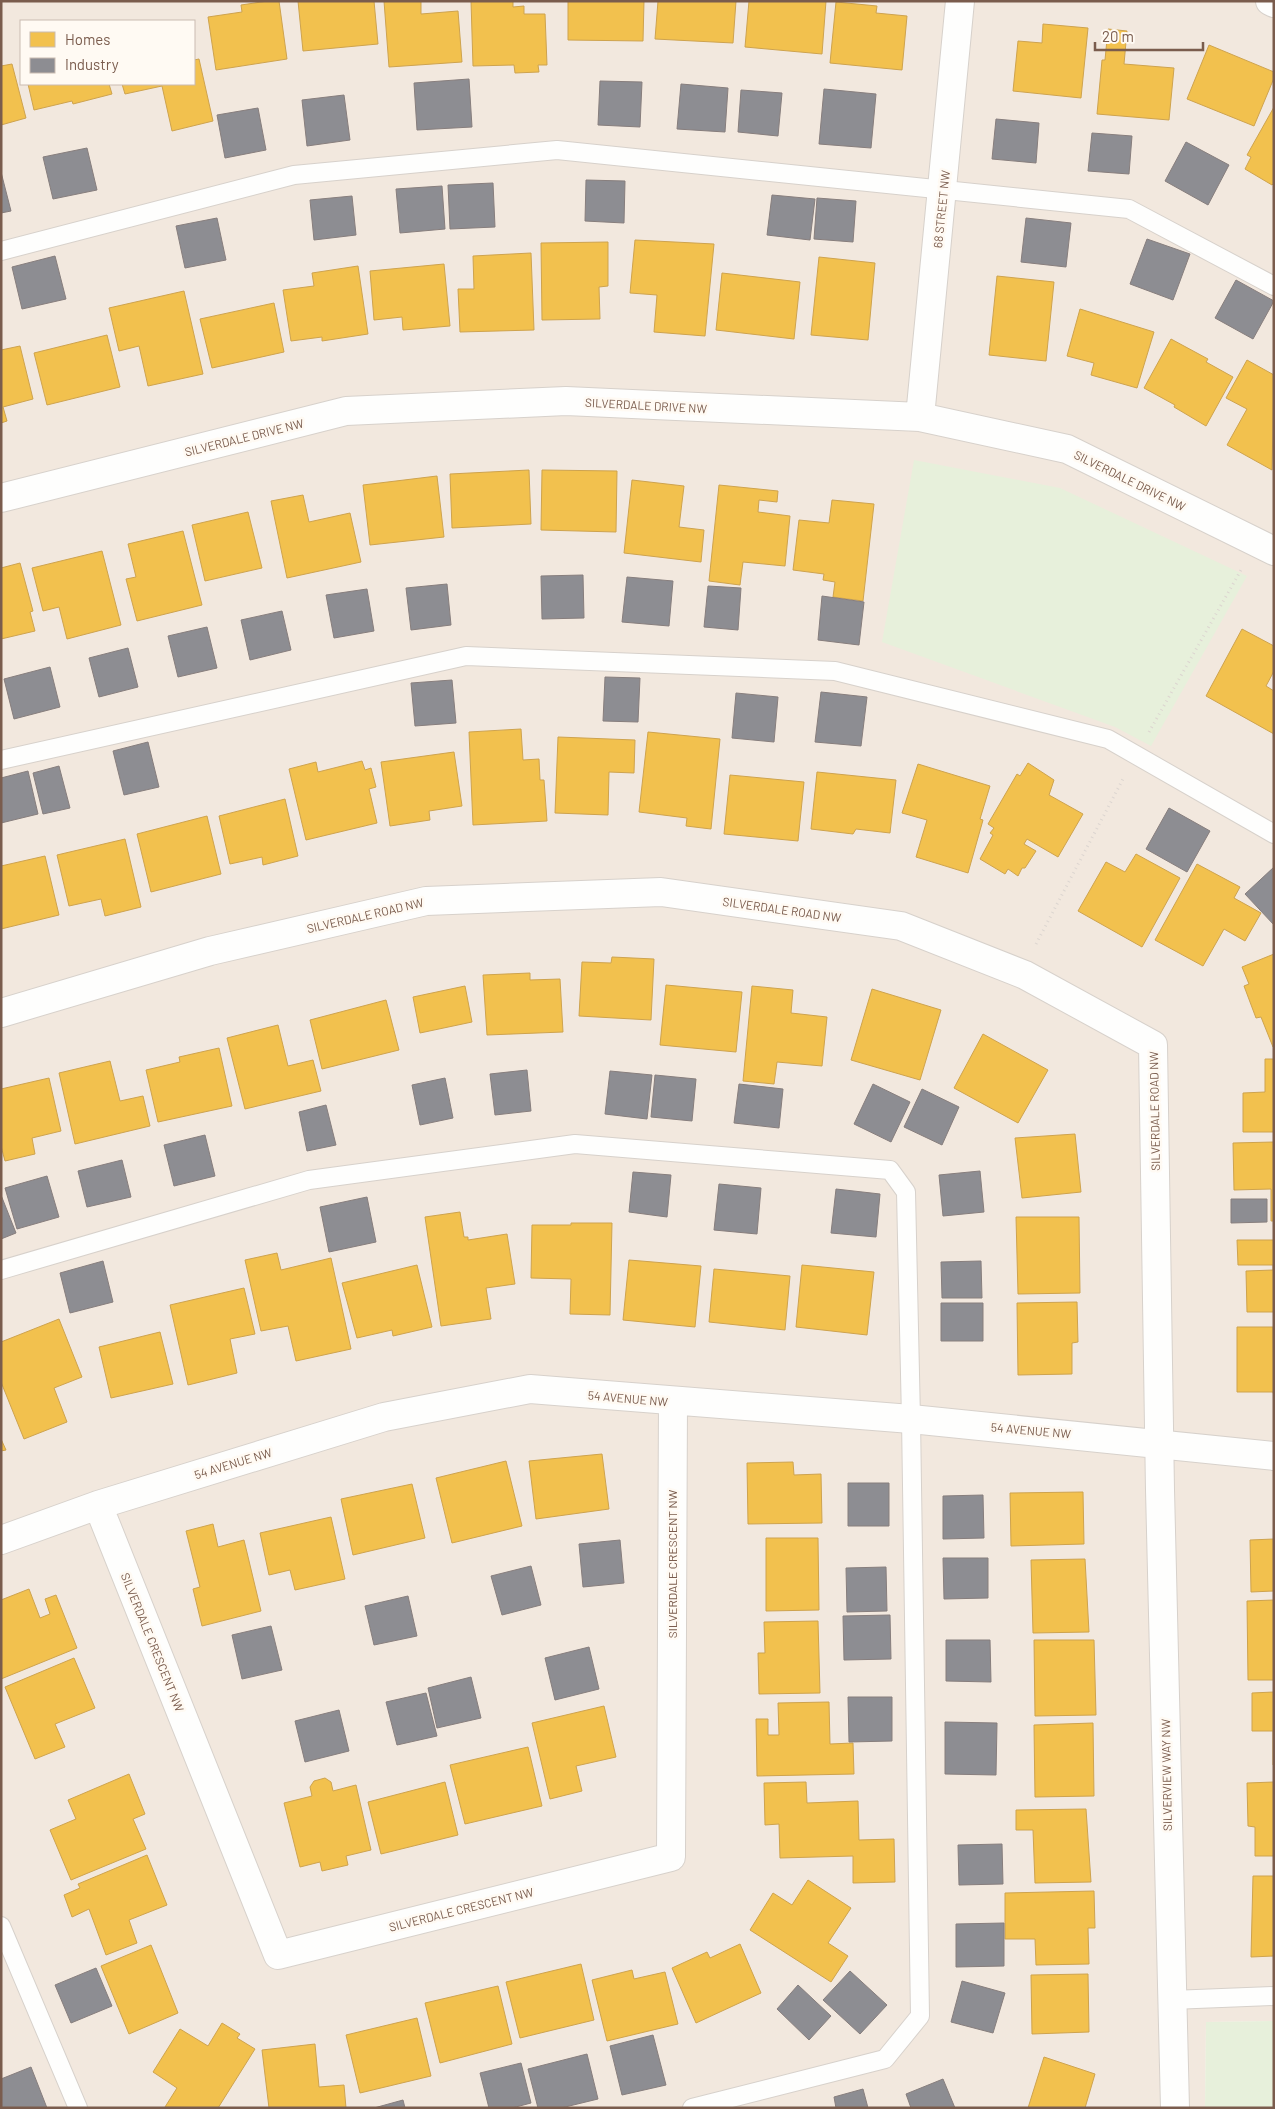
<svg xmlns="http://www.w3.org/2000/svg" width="1275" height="2109" font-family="Barlow,sans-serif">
<rect width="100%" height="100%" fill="#f9f5f0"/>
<path fill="#f2e8de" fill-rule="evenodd" d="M1 1H1274V2021L1206 2022 1205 2108H1ZM21 21H194V84H21Z"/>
<path fill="#e7f0db" d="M914 460 1060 488 1247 576 1151 746 1115 727 882 642Z
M1274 2021V2108H1205L1206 2022Z"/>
<path fill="#f2c14e" stroke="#cea34e" d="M268 1H279L287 59 216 70 208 17 242 12 241 5Z
M298 1H374L378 44 303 51Z
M384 1H421V14L458 11 462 62 389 67Z
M471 1H513V7L524 6V14H545L547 65H538L539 72 515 73 514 65 473 66Z
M568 1H644L643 41 568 40Z
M658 1H736L733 43 655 39Z
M749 1H826L822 54 745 47Z
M836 2 877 6 876 13 907 16 902 70 830 63Z
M1043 24 1088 28 1081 98 1013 91 1018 41 1042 43Z
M1108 29 1127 31 1124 64 1174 68 1169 120 1097 114 1102 60H1105Z
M1209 45 1274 72V78L1254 126 1187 99Z
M199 59 213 121 172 131 162 86 125 94 122 84H194V60Z
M12 64 26 118 1 125V66Z
M28 84H109L112 94 73 104 72 101 34 110Z
M1274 107V183L1272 185 1245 169 1251 157 1247 155Z
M635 240 714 244 705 336 654 332 657 295 630 293Z
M608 242V286L599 287 600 319 542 320 541 243Z
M531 253 534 330 460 332 458 289H474L473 256Z
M819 257 875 263 868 340 811 335Z
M444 264 450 326 403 330 402 317 374 320 370 271Z
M358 266 368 334 322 341V337L291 341 283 290 314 286 312 273Z
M722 273 800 282 794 339 716 330Z
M997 276 1054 282 1046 361 989 355Z
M184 291 203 374 148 386 139 346 119 351 109 308Z
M274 303 284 352 212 368 200 319Z
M1080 309 1154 332 1137 388 1091 375 1094 363 1067 356Z
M107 335 120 387 47 405 34 353Z
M1171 339 1208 359 1206 362 1233 377 1206 426 1174 407 1175 405 1144 388Z
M20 346 33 399 3 407 7 421 1 423V350Z
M1247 360 1274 375 1272 470 1227 445 1247 409 1226 398Z
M529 470 531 524 452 528 450 474Z
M542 470 617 471 616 532 541 530Z
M437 476 444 537 370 545 363 485Z
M632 480 684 486 679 527 704 530 701 562 624 553Z
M719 485 778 491 777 502 759 500 758 512 790 516 785 566 743 562 740 585 709 581Z
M303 495 309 522 350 513 361 562 287 578 271 501Z
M832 500 874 504 863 601 833 597 835 582 823 580 824 574 793 570 799 520 829 523Z
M248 512 262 568 205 581 192 525Z
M183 531 202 605 137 621 126 579 136 577 128 544Z
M102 551 121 625 67 639 59 607 43 611 32 568Z
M20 563 33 611 30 612 35 631 1 639V568Z
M1242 629 1274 646V671L1266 686 1274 691V734L1206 696Z
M521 729 523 760 539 759 540 780H544L547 821 473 825 469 732Z
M648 732 720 739 711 829 686 826 687 818 639 812Z
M558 737 635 740 634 773 609 772 608 815 555 813Z
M454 752 462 806 429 811 430 820 390 826 381 762Z
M362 761 365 770 371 768 376 787 369 789 377 823 306 840 289 769 316 762 318 772Z
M1028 763 1054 780 1049 795 1083 814 1058 857 1027 839 1024 844 1036 851 1025 868H1022L1018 876 1008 869 1005 874 980 859 993 835 990 833 994 828 988 824 1017 774 1020 776Z
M918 764 990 786 980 819 983 820 968 873 916 857 927 820 902 813Z
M817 772 896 780 890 833 856 829 853 834 811 829Z
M730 775 804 782 798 841 724 834Z
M285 799 298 856 263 865 262 857 230 864 219 816Z
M207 816 221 874 151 892 137 834Z
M125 839 141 907 105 916 101 899 69 906 57 855Z
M1136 854 1180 878 1142 947 1078 911 1106 862 1125 872Z
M45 856 59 915 1 929V866Z
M1197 864 1240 887 1234 898 1261 913 1245 941 1224 929 1203 966 1155 940Z
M1274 954V1047H1273L1261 1017 1256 1018 1244 986 1249 984 1242 967Z
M612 957 654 959 651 1020 579 1016 582 962 611 963Z
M530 973V980L560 979 563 1032 487 1035 483 975Z
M666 985 742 992 736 1052 660 1045Z
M465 986 472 1022 420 1033 413 997Z
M752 986 793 990 791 1013 827 1017 822 1066 777 1062 774 1084 743 1081Z
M872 989 941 1010 920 1080 851 1060Z
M386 1000 399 1050 322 1069 310 1020Z
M278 1025 288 1066 313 1060 321 1091 245 1109 227 1038Z
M983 1034 1048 1070 1018 1123 954 1088Z
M219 1048 232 1106 158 1122 146 1070 180 1062 179 1057Z
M1265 1059H1274V1132H1243V1093L1265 1092Z
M110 1061 120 1101 143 1096 150 1126 75 1144 59 1073Z
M49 1078 61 1131 32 1138 35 1154 5 1161 1 1146V1089Z
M1075 1134 1081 1192 1022 1198 1015 1138Z
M1274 1142V1221H1271V1189L1234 1190 1233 1143Z
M460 1212 464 1237H468V1240L507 1234 515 1284 486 1288 491 1319 441 1326 425 1217Z
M1016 1217H1079L1080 1293 1018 1294Z
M571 1223H612L610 1315 570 1314 571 1279 531 1278 532 1225H571Z
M1237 1240H1274V1312H1247L1246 1271 1273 1270V1265H1238Z
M277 1253 281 1270 331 1258 351 1349 296 1361 288 1326 261 1331 245 1260Z
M629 1260 701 1266 695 1327 623 1320Z
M417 1265 432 1327 393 1336 392 1330 357 1338 342 1283Z
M802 1265 874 1272 867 1335 796 1327Z
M714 1269 790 1276 785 1330 709 1322Z
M244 1288 255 1334 230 1339 237 1373 188 1385 170 1305Z
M1077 1302 1078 1342 1072 1343V1374L1018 1375 1017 1303Z
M59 1319 82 1377 54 1388 67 1422 24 1439 1 1382V1342Z
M1237 1327H1273L1274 1396 1273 1392H1237Z
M160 1332 173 1384 111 1398 99 1347Z
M1 1439 6 1450 1 1451Z
M602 1454 609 1509 536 1519 529 1461Z
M506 1461 522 1526 452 1543 436 1478Z
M793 1462 794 1475 821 1474 822 1523 748 1524 747 1463Z
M412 1484 425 1538 353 1555 341 1499Z
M1083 1492 1084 1544 1011 1546 1010 1493Z
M331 1517 345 1579 295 1590 290 1570 269 1575 260 1533Z
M213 1524 218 1547 244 1540 261 1611 202 1626 193 1589 200 1587 186 1531Z
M766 1538H818L819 1610 766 1611Z
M1274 1539V1591L1251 1592 1250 1540Z
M1085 1559 1089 1632 1033 1633 1031 1560Z
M29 1589 40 1618 50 1614 45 1599 56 1595 77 1648 1 1679V1600Z
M1274 1600V1680H1248L1247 1601Z
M818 1621 820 1693 759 1694 758 1653H765L764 1622Z
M1034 1640H1094L1096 1715 1035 1716Z
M74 1658 95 1708 55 1724 65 1747 35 1759 5 1687Z
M1274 1692V1765H1273V1731H1252V1693Z
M829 1702 830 1744 853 1743 854 1774 757 1776 756 1719H768V1735H779L778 1703Z
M604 1706 616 1757 576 1766 582 1791 550 1799 532 1723Z
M1093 1723 1094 1796 1035 1797 1034 1725Z
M528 1747 542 1806 465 1824 450 1765Z
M129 1774 145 1814 133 1819 146 1849 71 1880 50 1830 76 1819 68 1800Z
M325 1778 331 1782 333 1791 356 1785 371 1850 346 1856 348 1865 322 1871 320 1862 300 1867 284 1803 312 1796 310 1787 314 1781Z
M445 1782 458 1835 381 1854 368 1802Z
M806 1782 807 1803 858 1801 859 1840 894 1839 895 1882 853 1883V1856L780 1858 779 1824 765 1825 764 1783Z
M1274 1782V1856H1255V1827L1248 1826 1247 1783Z
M1086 1809 1091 1882 1035 1883 1033 1830H1016V1810Z
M147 1855 167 1905 129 1920 137 1943 106 1955 89 1909 72 1917 64 1895 80 1888 78 1884Z
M1253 1876H1274V1956L1251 1957Z
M808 1880 851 1908 828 1943 848 1956 831 1982 750 1930 773 1893 792 1905Z
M1094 1891 1095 1928H1088L1089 1964 1036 1965 1035 1939H1005V1893Z
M740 1944 761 1993 696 2023 672 1968 707 1952 710 1958Z
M151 1945 178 2013 129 2034 101 1966Z
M581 1964 594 2020 520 2038 506 1982Z
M632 1970 634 1979 665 1972 678 2024 607 2041 592 1980Z
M1088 1974 1089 2032 1032 2034 1031 1975Z
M498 1986 512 2044 440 2063 425 2003Z
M417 2018 431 2076 360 2093 346 2035Z
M222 2023 240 2034 237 2038 255 2049 218 2108 165 2107 177 2088 153 2072 180 2029 208 2046Z
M315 2044 319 2087 344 2085 346 2108H269L262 2050Z
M1044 2057 1095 2074 1085 2108H1028Z"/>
<path fill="#8d8d92" stroke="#877e7d" d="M469 79 472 127 417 130 414 83Z
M600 81 642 82 640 127 598 125Z
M681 84 728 88 725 132 677 129Z
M824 89 876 94 871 148 819 144Z
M741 90 782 93 778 136 738 132Z
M344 95 350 140 307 146 302 100Z
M258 108 266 150 225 158 217 115Z
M996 119 1039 123 1036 163 992 159Z
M1092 133 1132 136 1129 174 1088 171Z
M1186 142 1229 165 1208 205 1165 181Z
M87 148 97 190 53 199 43 157Z
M1 172 11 211 1 213Z
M586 180 625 181 624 223 585 221Z
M493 183 495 227 450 229 448 185Z
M442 186 445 229 400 233 396 189Z
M772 195 815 199 810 240 767 235Z
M352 196 356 235 314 240 310 200Z
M817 198 856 201 853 242 814 239Z
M217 218 226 260 185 268 176 226Z
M1026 218 1071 223 1066 267 1021 262Z
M1147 239 1190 254 1173 300 1130 284Z
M55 256 66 299 22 309 12 267Z
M1236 280 1274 301 1253 339 1215 318Z
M583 575 584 618 542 619 541 576Z
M627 577 673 581 669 626 622 622Z
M447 584 451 625 411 630 406 588Z
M708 586 741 588 738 630 704 627Z
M367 589 374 631 334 638 326 595Z
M822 596 864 602 859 645 818 640Z
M282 611 291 650 250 660 241 620Z
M207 627 217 668 178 677 168 636Z
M128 648 138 687 99 697 89 658Z
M50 667 60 707 14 719 4 679Z
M605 677 640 678 638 722 603 721Z
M452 680 456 723 415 726 411 683Z
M821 692 867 697 861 746 815 742Z
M736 693 778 697 774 742 732 738Z
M148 742 159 787 124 795 113 751Z
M59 766 70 808 43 814 33 773Z
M28 771 38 814 1 823V778Z
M1169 808 1210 831 1187 872 1146 849Z
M1274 867V925L1245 894Z
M527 1070 531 1111 495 1115 490 1074Z
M610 1071 652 1075 647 1119 605 1114Z
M655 1075 696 1079 692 1121 651 1117Z
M445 1078 453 1118 420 1125 412 1085Z
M739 1084 783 1089 779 1128 734 1123Z
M873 1084 910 1102 891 1142 854 1124Z
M922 1089 959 1107 942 1145 904 1127Z
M326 1105 336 1145 307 1151 299 1112Z
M205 1135 215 1176 174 1186 164 1145Z
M122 1160 131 1197 87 1207 78 1171Z
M980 1171 984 1212 943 1216 939 1175Z
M633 1172 671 1175 667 1217 629 1212Z
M47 1176 59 1217 17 1229 5 1188Z
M719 1184 761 1188 757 1234 714 1230Z
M836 1189 880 1194 876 1237 831 1233Z
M1 1195 16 1233 1 1239Z
M367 1197 376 1242 329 1252 320 1207Z
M1231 1199H1267V1222L1231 1223Z
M103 1261 113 1302 70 1313 60 1273Z
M981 1261 982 1298H942L941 1262Z
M941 1303H983V1341H941Z
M848 1483H889V1526H848Z
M983 1495 984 1538 943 1539V1496Z
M620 1540 624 1583 583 1587 579 1544Z
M943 1558H988V1598L944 1599Z
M531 1566 541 1605 502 1615 491 1576Z
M886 1567 887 1611 847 1612 846 1568Z
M408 1596 417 1636 374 1645 365 1606Z
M890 1615 891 1659 844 1660 843 1616Z
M271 1626 282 1670 242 1679 232 1635Z
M946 1640H990L991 1682 946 1681Z
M589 1647 599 1689 555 1700 545 1658Z
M471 1677 481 1718 437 1728 428 1688Z
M426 1693 437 1736 397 1745 386 1702Z
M848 1697H892V1741L849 1742Z
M339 1710 349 1751 305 1762 295 1721Z
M945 1722 997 1723 996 1775 945 1774Z
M1002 1844 1003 1884 959 1885 958 1845Z
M1004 1923V1966L956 1967V1924Z
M96 1968 112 2006 71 2023 55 1985Z
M850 1971 887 2005 860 2034 823 2000Z
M962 1981 1005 1993 993 2033 951 2022Z
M798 1985 831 2016 809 2040 777 2009Z
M653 2035 666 2085 622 2095 610 2046Z
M587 2054 598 2099 561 2108H538L528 2069Z
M521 2063 531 2103 512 2108H489L480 2073Z
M31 2067 47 2108H1V2079Z
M943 2079 955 2108H911L906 2094Z
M863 2089 868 2108H836L834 2097Z
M403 2100 405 2108H374Z"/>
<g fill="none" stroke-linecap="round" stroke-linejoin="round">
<defs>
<path id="lane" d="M1 251 294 175 557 150 1129 209 1274 286
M1 760 466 656 835 671 1108 739 1274 834
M1 1270 309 1180 575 1144 890 1170 906 1192 911 1419 920 2016 885 2059 692 2108
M1 1926 78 2108
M1171 2000 1274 1996"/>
<path id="street" d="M1270 1 1274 3
M920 417 960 1
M1 498 346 411 566 401 920 417 1067 449 1274 551
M1 1013 210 951 426 901 661 892 901 926 1025 975 1153 1045 1160 1490 1175 2108
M98 1505 278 1955 671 1857 673 1401
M1 1540 98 1505 384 1417 530 1389 911 1419 1274 1456"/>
</defs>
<use href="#lane" stroke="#d7d1cb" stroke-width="20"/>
<use href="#street" stroke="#d7d1cb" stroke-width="30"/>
<path stroke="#dcd5d0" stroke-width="3" stroke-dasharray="1 4" stroke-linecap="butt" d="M1149 732 1241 570
M1036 944 1123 779"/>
<use href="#lane" stroke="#fefefd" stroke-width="18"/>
<use href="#street" stroke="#fefefd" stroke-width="28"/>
</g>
<g text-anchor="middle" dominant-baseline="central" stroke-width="5" stroke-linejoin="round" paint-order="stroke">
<g font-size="12" fill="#7a5c4d" stroke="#fffaf3">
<text transform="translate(941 209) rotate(-84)">68 STREET NW</text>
<text transform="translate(646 405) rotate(3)">SILVERDALE DRIVE NW</text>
<text transform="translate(244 437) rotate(-14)">SILVERDALE DRIVE NW</text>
<text transform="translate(1130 480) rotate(26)">SILVERDALE DRIVE NW</text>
<text transform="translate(782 909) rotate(8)">SILVERDALE ROAD NW</text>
<text transform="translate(365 915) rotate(-13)">SILVERDALE ROAD NW</text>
<text transform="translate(1154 1111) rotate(-91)">SILVERDALE ROAD NW</text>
<text transform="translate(628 1398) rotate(5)">54 AVENUE NW</text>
<text transform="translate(1031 1430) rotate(5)">54 AVENUE NW</text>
<text transform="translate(233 1463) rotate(-17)">54 AVENUE NW</text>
<text transform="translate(672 1564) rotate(-90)">SILVERDALE CRESCENT NW</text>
<text transform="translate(153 1642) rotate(68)">SILVERDALE CRESCENT NW</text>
<text transform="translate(1166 1775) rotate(-91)">SILVERVIEW WAY NW</text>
<text transform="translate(461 1909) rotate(-14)">SILVERDALE CRESCENT NW</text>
</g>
</g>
<rect width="1275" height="2109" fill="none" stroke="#7a5c4d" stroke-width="5"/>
<rect x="20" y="20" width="175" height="65" fill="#fffaf3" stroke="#cabbb1"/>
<rect x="30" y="32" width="25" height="15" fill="#f2c14e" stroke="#cabbb1"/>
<text x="65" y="45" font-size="15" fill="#7a5c4d">Homes</text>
<rect x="30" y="58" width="25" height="15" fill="#8d8d92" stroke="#cabbb1"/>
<text x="65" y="70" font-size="15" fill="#7a5c4d">Industry</text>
<path d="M1095 42v8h108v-8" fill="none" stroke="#7a5c4d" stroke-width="2.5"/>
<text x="1102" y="42" font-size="15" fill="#7a5c4d" stroke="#fffaf3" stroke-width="4" paint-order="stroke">20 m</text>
</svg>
